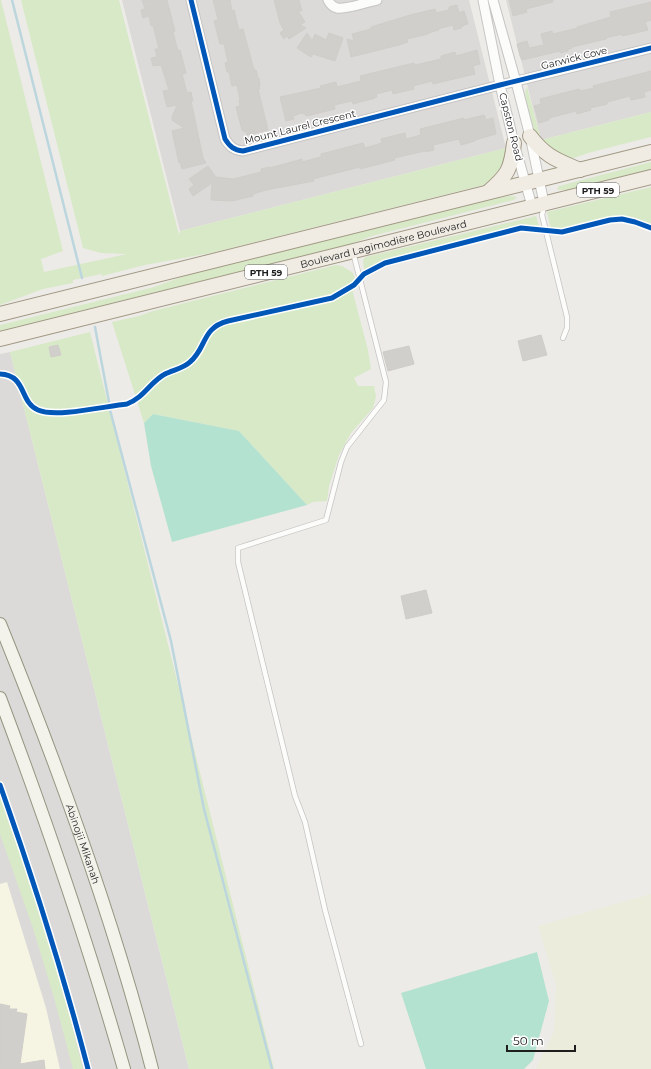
<svg xmlns="http://www.w3.org/2000/svg" width="651" height="1069" font-family="Montserrat,sans-serif">
<rect width="100%" height="100%" fill="#edebe7"/>
<path fill="#dcdad8" d="M122 0H469L506 148 180 231Z
M506 0H651V112L541 140Z
M10 352 189 1069H0V354Z"/>
<path fill="#f6f5e3" d="M7 882 46 1008 60 1069H0V884Z"/>
<path fill="#ebecdb" d="M651 894V1069H536L554 1031 556 985 538 926Z"/>
<path fill="#d8e9c7" d="M0 0H1L63 251 41 259 44 272 127 254 101 253 83 248 21 0H119L179 235 180 231 506 148 504 168 488 184 211 253 145 265 102 276 101 274 73 280V283L43 289 0 305Z
M527 87 541 140 651 112V137C631 142 611 147 592 152 583 154 574 160 565 158 547 155 535 136 531 119 529 110 522 95 527 87Z
M651 162V171L573 190H559L557 189 559 186Z
M651 187V225C609 208 590 230 551 230L547 212Z
M511 196 517 197 514 200 372 236 343 247 0 334V325L154 287 190 274 492 198Z
M536 216 539 226 538 227H518L472 238 385 261 364 272 363 259 366 257Z
M336 265 342 266 347 269 353 273 355 278 353 293 368 350 371 369 354 378 358 386H374L376 397 373 408 351 433 339 455 329 486 327 501 313 502 307 505 239 431 153 414 144 423 112 322 139 316 153 311Z
M90 332 274 1069H189L10 352Z
M0 785 40 903 62 973 76 1042 83 1069H73L55 1001 33 928 0 834Z"/>
<path fill="#b4e2d0" d="M153 414 239 431 307 505 172 542 151 466 144 423Z
M537 952 549 1001 533 1060 524 1069H426L401 993Z"/>
<g fill="none" stroke-linecap="round" stroke-linejoin="round">
<path stroke="#bcd6de" stroke-width="2.5" d="M12 0 82 278
M95 327 109 402
M110 410 171 641 204 809 272 1069"/>
</g>
<path fill="#d1cfcc" stroke="#d0cdc9" d="M142 0H167L175 31 173 32 178 51 180 50 186 73 182 74 187 93 191 92 193 101H191L198 134 203 158 206 163 182 169 180 162 179 163 172 131 184 128 172 120V117L177 105 167 107 163 91 169 90 161 65 153 66 151 58 157 57 155 49H159L153 25 151 26 149 16 143 18 141 10 145 9Z
M213 0H230L232 11 234 10 239 30 243 29 254 70H256L258 78H259L260 85 259 86 260 89H258L268 130 247 135 246 131 244 132 243 130H242L236 107 240 106 239 100H240L237 85 232 86 229 72H227L225 63 228 62 224 44H220L214 21 218 20Z
M274 0H299L302 11H298L305 22 300 25 306 28 289 39 287 36 284 39 280 33 284 30 280 23Z
M509 0H553V2L526 9 527 12 513 16Z
M651 2V20L645 22 648 30 622 36V34L606 38V39L572 47V48L568 49V51L560 53V51L522 60 520 56 517 44 527 41 529 48 544 45 541 34 552 31 553 34 578 28 577 27 611 17 610 12Z
M457 5 459 13 464 11 468 24 464 25 461 28 454 30 453 25 438 29 439 30 428 33V34L407 39 408 42 399 45 351 57 347 39 354 41 352 34 371 29V27L410 15 435 9 436 13 449 10V7Z
M307 33 312 41 315 34 326 40 329 33 343 38 335 61 313 54 311 57 297 48Z
M477 50 480 64 473 66 475 74 433 84 432 81 413 86 414 89 393 94 392 90 376 94 377 97H375V98L353 104 352 101 334 105 335 109 307 116 302 113 293 116 294 119 286 121 280 97 321 88 320 86 336 82 337 87 361 81 360 76 414 63 415 65 441 59V56L455 52 456 56Z
M651 71V90L644 92 645 97 631 100 630 96 607 102V104L590 108 591 110 577 114 576 111 549 118V120L539 123 534 106 541 104 540 99 579 89 580 91 594 88 593 86Z
M484 115 486 120 493 118 496 134 475 140V141L461 145 459 139 433 145 434 150 425 152V151L394 158 395 160 360 169V167L313 179 314 181 266 190 253 194V196L232 201 211 200 212 183 193 196 189 189 194 185 189 179 208 166 216 177 233 179 261 172V169L270 167V168L302 159V162L321 157V154L363 143 365 148 382 143 381 139 405 133 406 139 421 135 420 129 464 118V120Z
M541 335 547 355 523 361 518 341Z
M58 345 61 355 51 357 49 347Z
M409 346 414 364 388 371 383 352Z
M426 590 432 613 406 619 401 596Z
M0 1004 10 1006 9 1009H17L16 1012 27 1014 20 1064 44 1060 45 1069H0Z"/>
<g fill="none" stroke-linecap="round" stroke-linejoin="round">
<defs>
<path id="lane" d="M544 207 542 215 567 317V328L563 338
M353 252 386 382 384 400 347 447 341 462 326 520 238 548V562L295 796 305 822 325 910 361 1044"/>
<path id="street" d="M191 0 225 139C230 147 234 150 243 151L500 85 651 48
M328 0C330 4 332 7 337 8 346 10 367 2 377 0
M483 0 500 85 514 143 532 206
M493 0 516 82 530 136 544 203"/>
<g id="secondary">
<path id="s1" d="M0 624C59 769 113 917 152 1069"/>
<path d="M0 698C46 820 88 943 124 1069"/>
</g>
<g id="primary">
<path d="M530 136C546 157 557 160 580 170"/>
<path d="M488 192C508 175 511 169 514 143"/>
<path d="M0 314 651 152"/>
<path id="s2" d="M0 339 651 177"/>
</g>
</defs>
<use href="#lane" stroke="#c5c4c3" stroke-width="6"/>
<use href="#street" stroke="#c5c4c3" stroke-width="11"/>
<use href="#secondary" stroke="#939680" stroke-width="14"/>
<use href="#primary" stroke="#a29985" stroke-width="16"/>
<use href="#lane" stroke="#fcfcfb" stroke-width="4.5"/>
<use href="#street" stroke="#fcfcfb" stroke-width="9"/>
<use href="#secondary" stroke="#f3f3eb" stroke-width="12"/>
<use href="#primary" stroke="#f0ece4" stroke-width="14"/>
<defs>
<path id="cycleway" d="M191 0 225 139C230 147 234 150 243 151L500 85 651 48
M0 374C27 375 19 402 38 410 56 418 106 406 127 404 145 397 150 382 165 374 173 370 184 368 190 362 207 348 201 328 228 321L332 298 354 285 364 274 385 263 521 228 562 232 610 220 622 219 635 222 651 228
M0 785C33 878 63 973 88 1069"/>
</defs>
<use href="#cycleway" stroke="#fff" stroke-width="8"/>
<use href="#cycleway" stroke="#0057b8" stroke-width="5"/>
</g>
<g text-anchor="middle" dominant-baseline="central" stroke-width="3" stroke-linejoin="round" paint-order="stroke">
<g fill="#fff" stroke="#626262" stroke-width="1">
<rect x="577" y="183" width="42" height="14" rx="3"/>
<rect x="245" y="265" width="42" height="14" rx="3"/>
</g>
<g font-size="9" font-weight="bold" fill="#1e1e1e">
<text x="598" y="190">PTH 59</text>
<text x="266" y="272">PTH 59</text>
</g>
<g font-size="10" fill="#1e1e1e" stroke="#fff">
<text transform="translate(574 58) rotate(-14)">Garwick Cove</text>
<text transform="translate(300 127) rotate(-14)">Mount Laurel Crescent</text>
<text transform="translate(511 127) rotate(76)">Capston Road</text>
<text stroke="none"><textPath href="#s2" startOffset="395">Boulevard Lagimodière Boulevard</textPath></text>
<text stroke="none"><textPath href="#s1" startOffset="235">Abinojii Mikanah</textPath></text>
</g>
</g>
<path d="M507 1045v6h68v-6" fill="none" stroke="#1e1e1e" stroke-width="2"/>
<text x="513" y="1045" font-size="12" fill="#1e1e1e" stroke="#ffffff" stroke-width="3" paint-order="stroke">50 m</text>
</svg>
